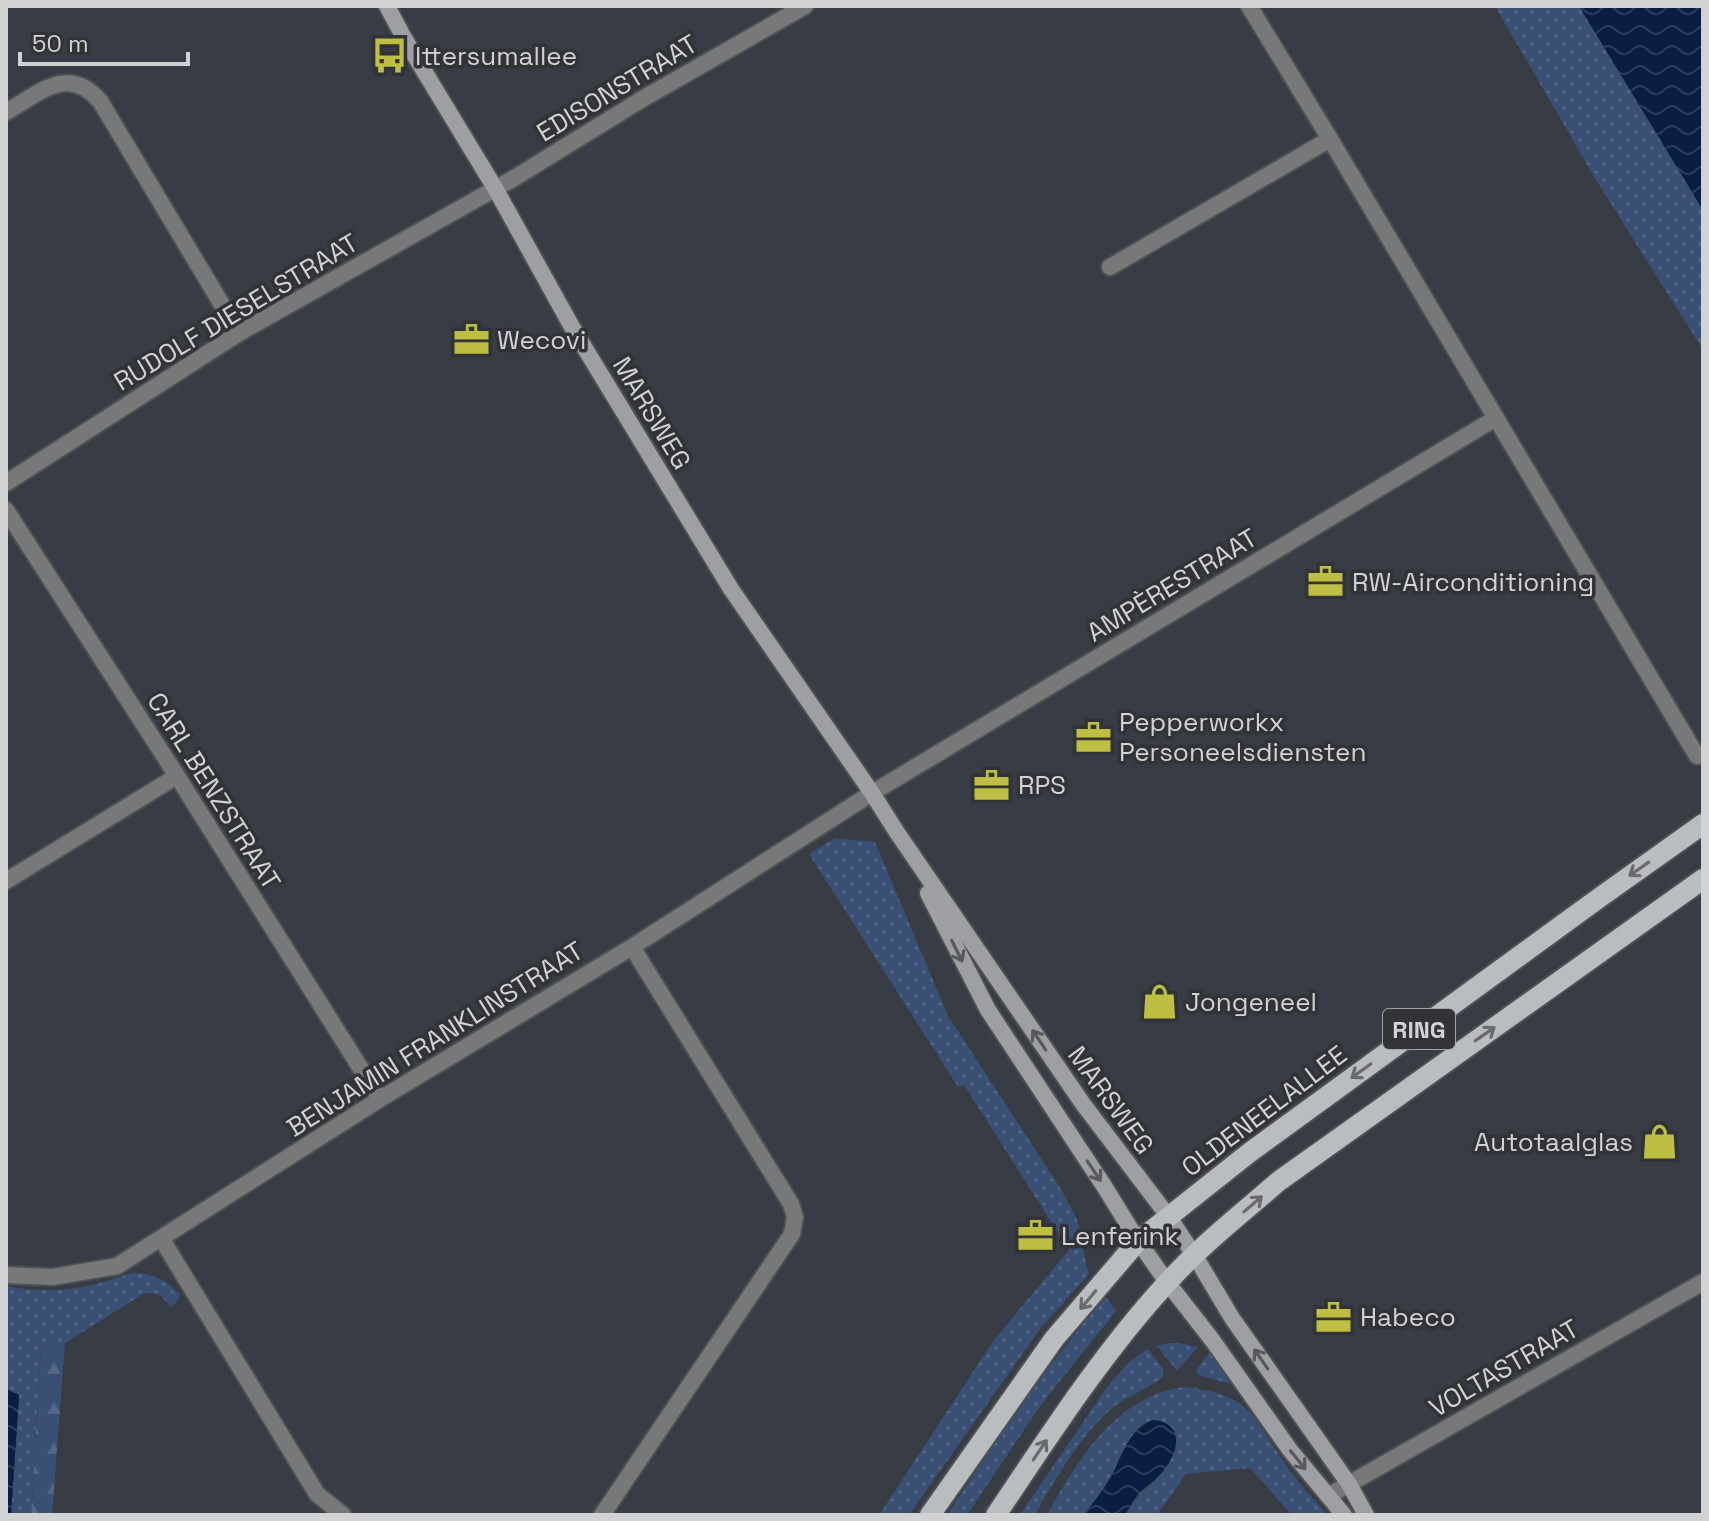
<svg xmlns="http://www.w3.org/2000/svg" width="1709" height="1521" font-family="'Space Grotesk',sans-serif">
<defs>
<pattern id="grass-dots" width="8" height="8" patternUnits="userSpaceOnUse" patternTransform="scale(2)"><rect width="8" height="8" fill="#394f73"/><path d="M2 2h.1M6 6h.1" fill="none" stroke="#556786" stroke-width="1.8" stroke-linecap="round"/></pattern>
<pattern id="forest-firs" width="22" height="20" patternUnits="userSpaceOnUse" patternTransform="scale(2)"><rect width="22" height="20" fill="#394f73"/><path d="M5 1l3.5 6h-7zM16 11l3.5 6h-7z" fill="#556786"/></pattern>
<pattern id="water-waves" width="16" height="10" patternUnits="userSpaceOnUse" patternTransform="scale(2)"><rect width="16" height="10" fill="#091e42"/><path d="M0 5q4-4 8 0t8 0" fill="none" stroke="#2c3e5c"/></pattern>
</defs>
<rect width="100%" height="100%" fill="#313336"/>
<path fill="#373c45" d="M6 6H1703V1515H51L58 1391 6 1359Z"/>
<path fill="url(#grass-dots)" d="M1495 6H1579L1703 210V350L1596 180Z
M835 838 875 842 948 1016 1061 1189C1066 1199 1073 1210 1077 1220 1083 1238 1083 1256 1089 1274L1040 1329 909 1515H879L994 1340 1069 1250 964 1085 958 1087 809 854Z
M133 1273C152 1273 167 1280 180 1295L177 1302 171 1307C160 1295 160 1291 143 1294L65 1343 41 1348 31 1515H11L19 1395 6 1389V1286C36 1292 66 1292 96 1284 108 1281 120 1276 133 1273Z
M1105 1296 1116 1311 1040 1406 967 1515H947L1026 1396Z
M1168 1343H1179L1198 1347 1177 1371 1157 1346Z
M1148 1349 1163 1369V1377C1146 1390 1125 1397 1109 1411 1083 1433 1051 1485 1035 1515H1020L1107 1387 1130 1361Z
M1209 1353 1225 1365 1235 1385 1198 1375 1197 1369Z
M1184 1387C1258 1395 1253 1421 1291 1472 1302 1487 1315 1501 1328 1515H1292L1250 1468 1186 1474 1157 1515H1125L1139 1494 1155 1481 1173 1429C1138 1398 1123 1457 1110 1478 1103 1491 1093 1503 1084 1515H1047C1078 1460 1116 1396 1184 1387Z"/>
<path fill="url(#forest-firs)" d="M65 1343 52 1515H31L41 1348Z"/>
<path fill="url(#water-waves)" d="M1579 6H1703V210Z
M6 1389 19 1395 11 1515H6Z
M1153 1420C1162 1421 1169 1423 1174 1431 1182 1447 1166 1471 1153 1481 1148 1486 1143 1488 1139 1493 1133 1500 1129 1508 1125 1515H1084C1093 1503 1103 1490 1111 1477 1123 1455 1127 1431 1153 1420Z"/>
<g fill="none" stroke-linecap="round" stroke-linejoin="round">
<defs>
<path id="street" d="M1249 6 1330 139 1697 756
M6 112C40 93 68 64 100 101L239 333
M1110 267 1330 139
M6 483 239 333 516 177 644 98 805 6
M6 510 177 776 380 1099
M6 881 177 776
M161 1238 317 1494 343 1515
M6 1275 53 1277 117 1266 380 1099 632 947 872 793 1496 418
M1328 1496 1703 1282
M602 1515 792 1234 795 1217 791 1204 632 947"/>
<path id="secondary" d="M387 6 404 38 495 188 572 327 731 589 872 793 896 831 1083 1104 1168 1216 1195 1256 1232 1318 1349 1484 1366 1515
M928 893 988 1010 1104 1186 1138 1241 1167 1282 1213 1341 1290 1450 1344 1515"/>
<path id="primary" d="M930 1515 1054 1339 1138 1241 1249 1153 1599 898 1703 824
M996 1515C1049 1436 1102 1354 1166 1284 1200 1246 1241 1214 1279 1181L1703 879"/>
</defs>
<use href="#street" stroke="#4e5052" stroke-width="20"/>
<use href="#secondary" stroke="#4e5052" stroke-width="20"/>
<use href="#primary" stroke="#4e5052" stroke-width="24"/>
<use href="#street" stroke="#77787a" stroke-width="16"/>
<use href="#secondary" stroke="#9d9fa2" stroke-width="16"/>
<use href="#primary" stroke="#babdc0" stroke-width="20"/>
</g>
<defs><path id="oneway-shaft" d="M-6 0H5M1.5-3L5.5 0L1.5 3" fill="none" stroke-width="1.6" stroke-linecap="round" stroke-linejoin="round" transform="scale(2)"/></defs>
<g stroke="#686a6d">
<use href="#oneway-shaft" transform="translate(1639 869) rotate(145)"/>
<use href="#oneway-shaft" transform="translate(1485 1034) rotate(-35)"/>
<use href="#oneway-shaft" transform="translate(1361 1071) rotate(144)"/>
<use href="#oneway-shaft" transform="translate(1253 1204) rotate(-41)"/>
<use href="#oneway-shaft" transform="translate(1088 1300) rotate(130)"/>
<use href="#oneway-shaft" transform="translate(1040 1450) rotate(-56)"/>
</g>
<g stroke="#57595c">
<use href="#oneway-shaft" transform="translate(957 951) rotate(63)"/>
<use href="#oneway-shaft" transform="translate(1039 1040) rotate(-124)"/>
<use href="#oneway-shaft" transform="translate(1094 1171) rotate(56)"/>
<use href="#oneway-shaft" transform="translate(1261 1359) rotate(-125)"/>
<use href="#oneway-shaft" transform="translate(1298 1460) rotate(51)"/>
</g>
<defs>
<symbol id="bus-bare" viewBox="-9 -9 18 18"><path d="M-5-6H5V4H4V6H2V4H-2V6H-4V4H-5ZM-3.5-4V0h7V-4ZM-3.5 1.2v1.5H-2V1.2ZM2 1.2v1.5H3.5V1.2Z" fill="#bebf42" stroke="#313336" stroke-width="2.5" paint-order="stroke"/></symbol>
<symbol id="office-bare" viewBox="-9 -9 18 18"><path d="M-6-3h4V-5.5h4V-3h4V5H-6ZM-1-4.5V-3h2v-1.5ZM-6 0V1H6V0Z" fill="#bebf42" stroke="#313336" stroke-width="2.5" paint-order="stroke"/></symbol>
<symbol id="shop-bare" viewBox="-9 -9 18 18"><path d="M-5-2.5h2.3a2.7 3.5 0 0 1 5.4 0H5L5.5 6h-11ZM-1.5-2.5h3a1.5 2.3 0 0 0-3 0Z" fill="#bebf42" stroke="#313336" stroke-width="2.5" paint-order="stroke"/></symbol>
</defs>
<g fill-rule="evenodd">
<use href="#bus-bare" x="364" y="30" width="51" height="51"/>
<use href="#office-bare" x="446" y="314" width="51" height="51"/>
<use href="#office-bare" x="1300" y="556" width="51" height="51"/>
<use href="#office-bare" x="1068" y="712" width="51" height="51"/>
<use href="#office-bare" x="966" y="760" width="51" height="51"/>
<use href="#shop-bare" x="1134" y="976" width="51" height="51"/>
<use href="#shop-bare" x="1634" y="1116" width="51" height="51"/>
<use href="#office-bare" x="1010" y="1210" width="51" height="51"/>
<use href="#office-bare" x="1308" y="1292" width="51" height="51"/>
</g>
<g text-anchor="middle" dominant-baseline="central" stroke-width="7" stroke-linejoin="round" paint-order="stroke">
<rect fill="#313336" stroke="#a1a2a5" stroke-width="2" x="1383" y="1009" width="72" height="40" rx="6"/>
<g font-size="24" font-weight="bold" fill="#d1d2d4">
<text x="1419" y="1029">RING</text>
</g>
<g font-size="26" fill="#d1d2d4" stroke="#313336" text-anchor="start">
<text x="415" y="56">Ittersumallee</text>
<text x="497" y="340">Wecovi</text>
<text x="1352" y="582">RW-Airconditioning</text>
<text x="1119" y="722">Pepperworkx<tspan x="1119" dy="30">Personeelsdiensten</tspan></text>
<text x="1018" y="785">RPS</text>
<text x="1185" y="1002">Jongeneel</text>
<text x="1633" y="1142" text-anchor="end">Autotaalglas</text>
<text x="1061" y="1236">Lenferink</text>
<text x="1360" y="1317">Habeco</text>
</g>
<g font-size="26" fill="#d1d2d4" stroke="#313336">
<text transform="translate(617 88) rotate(-31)">EDISONSTRAAT</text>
<text transform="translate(236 312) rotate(-31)">RUDOLF DIESELSTRAAT</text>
<text transform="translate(652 413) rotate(59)">MARSWEG</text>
<text transform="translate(1172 585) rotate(-31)">AMPÈRESTRAAT</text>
<text transform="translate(214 791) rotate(58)">CARL BENZSTRAAT</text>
<text transform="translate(435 1039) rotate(-32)">BENJAMIN FRANKLINSTRAAT</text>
<text transform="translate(1111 1100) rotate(54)">MARSWEG</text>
<text transform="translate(1264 1111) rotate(-37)">OLDENEELALLEE</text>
<text transform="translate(1504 1368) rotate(-30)">VOLTASTRAAT</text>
</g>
</g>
<rect width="1709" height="1521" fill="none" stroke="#d1d2d4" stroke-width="16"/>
<path d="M20 52v12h168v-12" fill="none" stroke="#d1d2d4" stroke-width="4"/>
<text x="32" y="52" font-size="24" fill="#d1d2d4" stroke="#313336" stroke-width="6" paint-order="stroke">50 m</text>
</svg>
